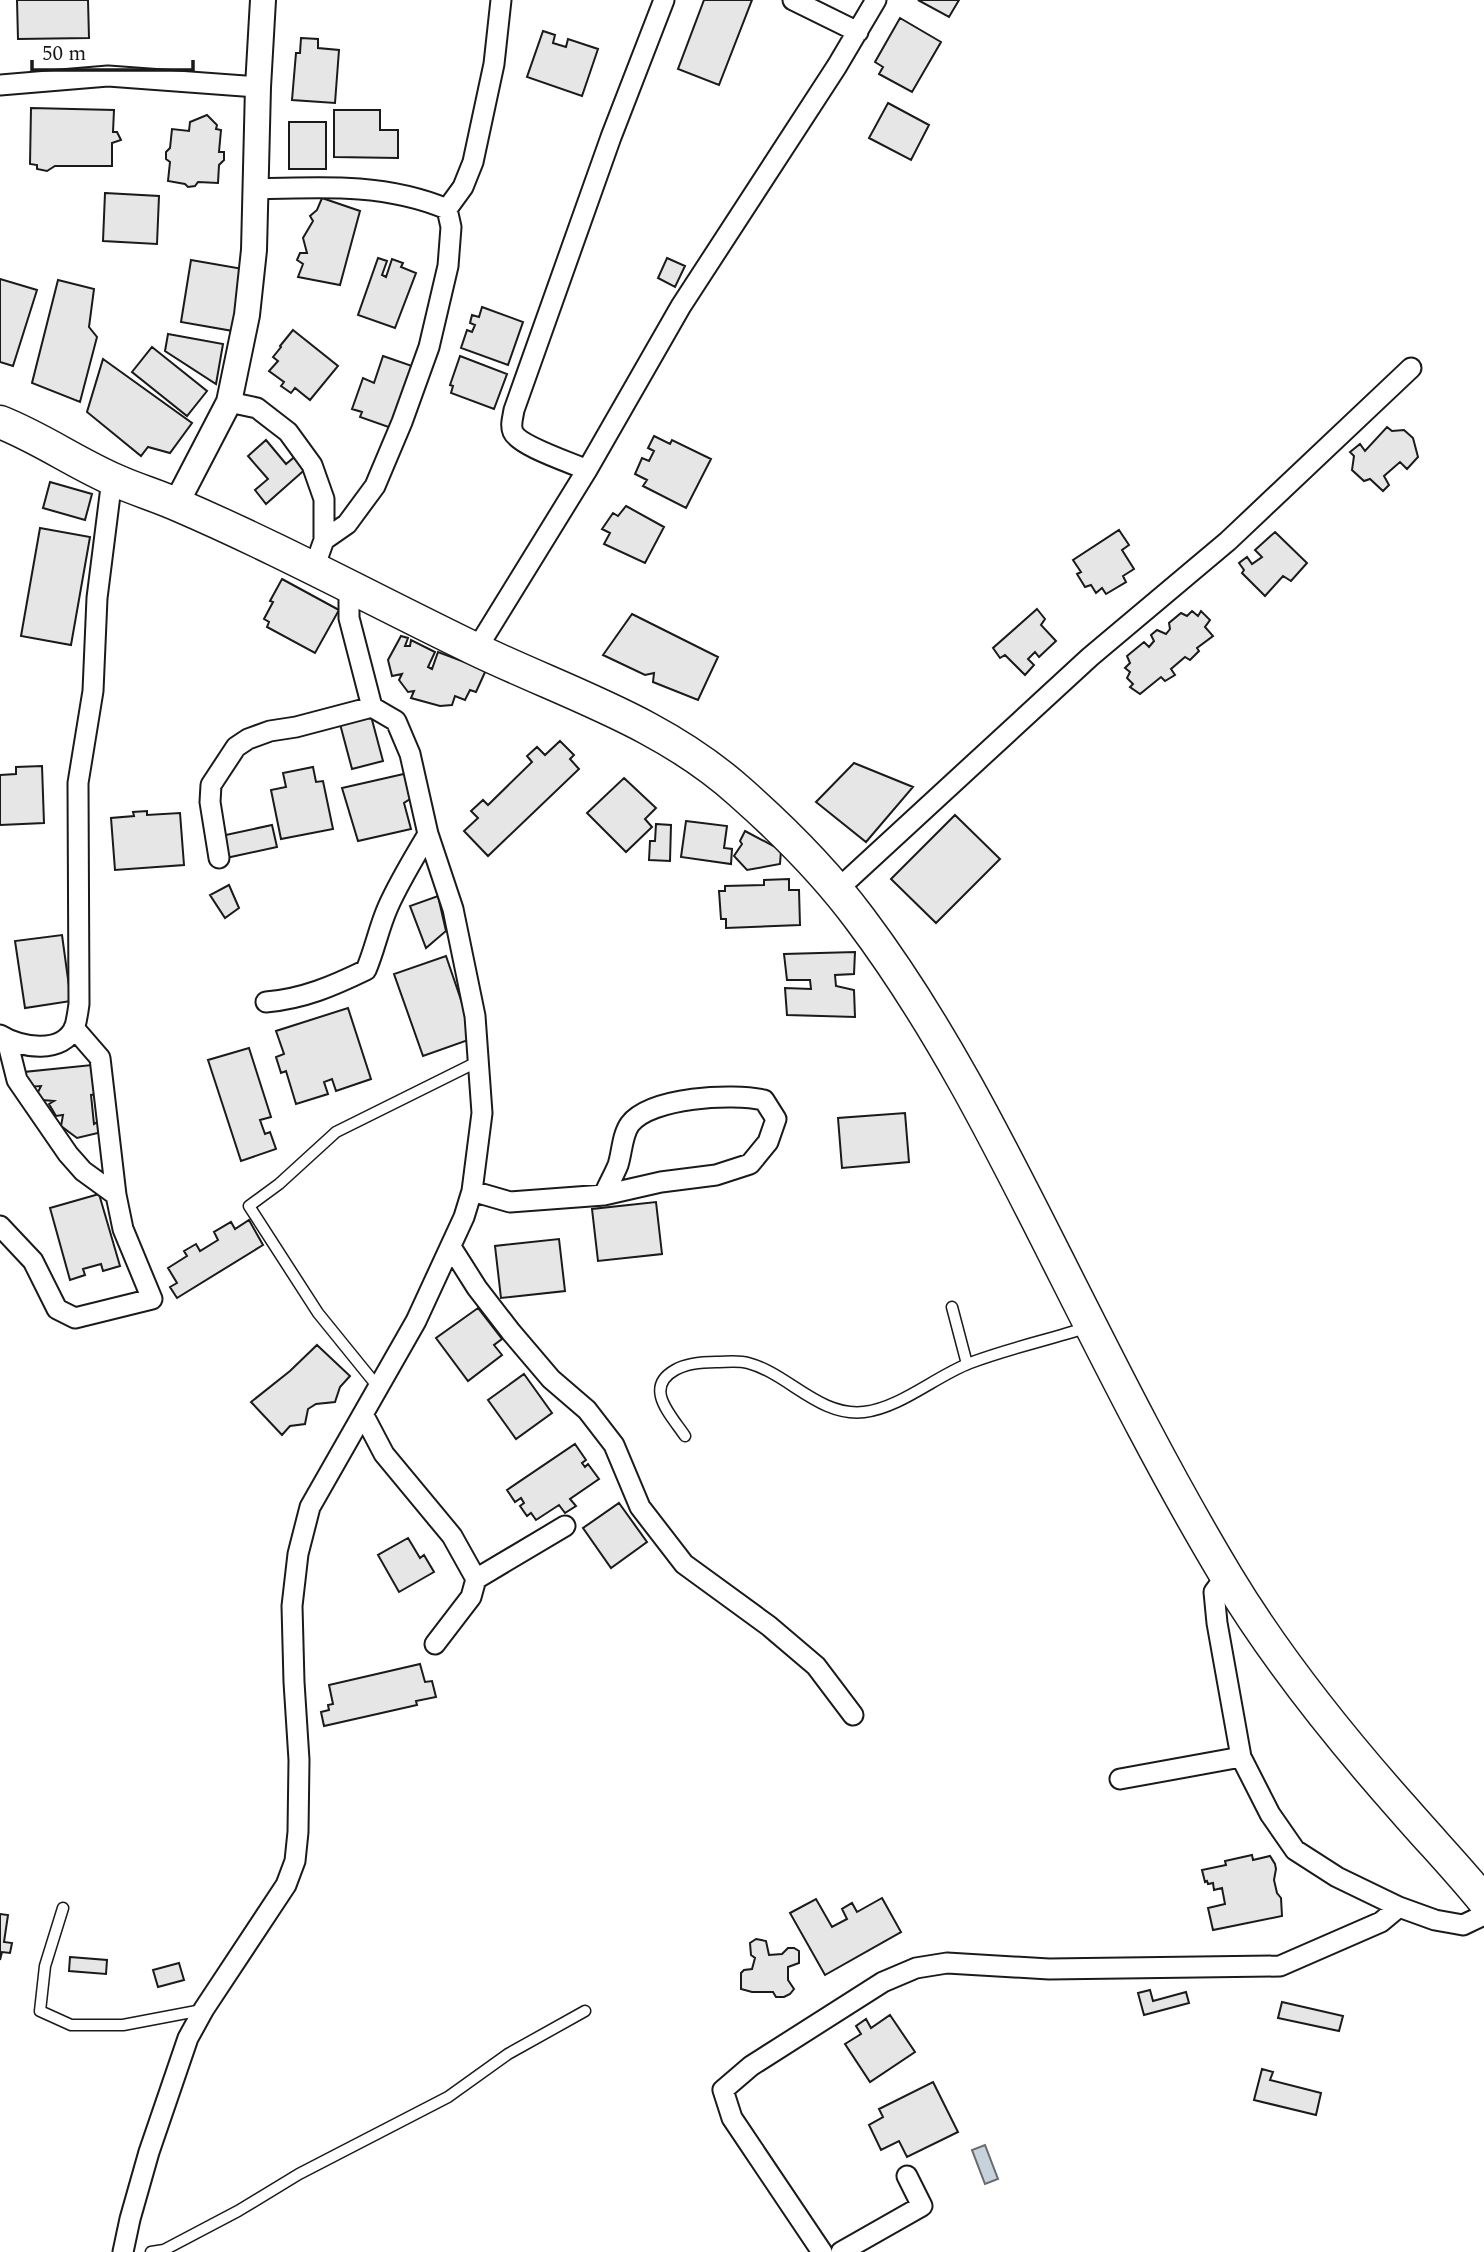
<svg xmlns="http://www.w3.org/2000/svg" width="1484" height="2252" font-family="Spectral,serif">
<rect width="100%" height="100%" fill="#fff"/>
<path fill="#c6d2dc" stroke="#6a6a6a" stroke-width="2" d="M985 2145 998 2179 985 2184 972 2150Z"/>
<path fill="#e6e6e6" stroke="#1a1a1a" stroke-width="2" d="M17 0H88L89 38 18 39Z
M704 0H752L719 85 678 69Z
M918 0H959L949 17Z
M900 18 941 42 912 92 879 74 883 67 875 62Z
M543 31 555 35 553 43 566 47 568 39 598 49 582 96 527 77Z
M301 38 318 39V48L339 50 335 103 292 100 296 53H300Z
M888 103 929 125 911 160 869 138Z
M31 108 114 110 113 132H117L121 140 112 143V166H55L47 171 37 169V165L30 164Z
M334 110H380V130H398V158L334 157Z
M207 115 217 125 216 129 221 130 219 152H224V160L219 165 218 183 198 182 195 186 188 187 185 184 168 181 170 162 166 159V152L170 148 172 129 189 131 190 122Z
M289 122H326V169H289Z
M105 193 159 196 157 244 103 241Z
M322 198 360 211 340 285 298 277 303 264 297 260 300 253H307L303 238 313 221 310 216 317 210Z
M378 258 387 261 382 275 386 277 392 259 403 263 401 267 416 273 395 328 358 315Z
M667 258 685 266 675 287 658 278Z
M191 260 243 269 233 331 181 322Z
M0 279 37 290 13 366 0 362Z
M58 280 94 289 89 327 97 337 80 402 32 383Z
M482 307 523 322 508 365 461 348 467 330 472 332 475 325 470 323 472 315 479 317Z
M293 330 338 366 310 400 295 388 291 393 281 386 284 382 269 371 278 361 273 357 281 347 280 346Z
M168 334 223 344 216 384 165 351Z
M152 347 207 391 187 416 132 372Z
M383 356 418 368 397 430 360 417 362 412 352 409 363 378 374 383Z
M460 356 507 374 494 409 451 393 453 386 450 385Z
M103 359 192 423 170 453 148 447 141 456 87 412Z
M1387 427 1392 431 1404 430 1413 438 1418 457 1407 469 1400 462 1384 476 1389 485 1383 491 1370 479 1364 481 1352 470 1354 456 1350 452 1360 444 1365 451Z
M654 436 670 444 672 440 711 459 686 508 643 486 647 480 635 474 642 458 649 461 654 451 648 448Z
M266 440 286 464 298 454 309 466 266 504 255 490 268 479 248 456Z
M50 482 92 494 85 520 43 508Z
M626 506 664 527 645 563 604 544 610 533 602 529 613 513 618 516Z
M40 528 90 537 71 645 21 636Z
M1119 530 1129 545 1122 550 1134 569 1123 576 1126 582 1106 594 1102 588 1096 593 1091 585 1085 587 1077 574 1081 572 1073 560Z
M1275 532 1307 563 1291 581 1283 576 1265 596 1242 573 1244 570 1239 563 1247 557 1252 564 1262 557 1255 550Z
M282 579 339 610 315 653 267 627 269 622 264 619 273 602 270 601Z
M1037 609 1045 619 1041 625 1056 641 1039 657 1035 652 1028 659 1034 665 1025 675 1005 655 1000 658 993 648Z
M1192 611 1198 616 1201 611 1210 620 1205 627 1213 636 1197 648 1199 651 1190 660 1185 657 1171 669 1175 675 1165 681 1161 677 1140 694 1130 687 1133 684 1127 678 1130 672 1125 668 1130 663 1127 656 1144 642 1149 647 1154 641 1151 635 1157 630 1166 634 1170 629 1169 623 1181 613 1187 616Z
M632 614 718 657 698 700 653 682 654 673 645 675 603 655Z
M401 636 408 638 405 646H410L411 640 435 652 428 667 432 669 438 652 486 670 476 692 470 690 465 700 455 696 452 705 440 706 411 698 414 691 408 692 399 680 402 674 392 676 388 660Z
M371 716 383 761 352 769 340 724Z
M560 741 574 755 570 759 579 769 488 856 464 831 478 818 471 811 483 800 488 805 532 762 527 756 537 747 545 755Z
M854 763 913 787 866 842 816 802Z
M42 766 44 823 0 825V775L16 774V767Z
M313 767 316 782 323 781 333 829 281 839 271 790 286 787 283 773Z
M408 773 410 799 404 803 411 829 358 841 342 788Z
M624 778 656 808 645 819 652 827 626 852 587 813Z
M147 811V815L180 813 184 865 115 870 111 818 134 816 133 812Z
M955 815 1000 859 936 923 891 879Z
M686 821 727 826 724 848 732 849 731 864 681 857Z
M656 824 671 825 670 861 649 860 650 841H655Z
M272 825 277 847 226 858 221 836Z
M745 831 781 850 780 864 747 870 734 856 742 844 740 841Z
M789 879V890H799L800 925 726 928V919H721L719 891H725V886L764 885V880Z
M229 885 239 908 225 918 210 895Z
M438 896 446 931 426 948 410 906Z
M62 935 71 1001 25 1008 15 941Z
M855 952 854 974 835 975 836 986 854 990 855 1017 787 1015 785 988 811 989 810 980H787L784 954Z
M446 956 474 1038 423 1056 394 974Z
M348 1008 371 1079 336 1091 332 1079 324 1082 328 1094 296 1104 286 1071 281 1073 276 1057 284 1054 276 1031Z
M249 1048 271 1117 260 1120 265 1134 270 1132 276 1149 241 1161 208 1060Z
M92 1065 100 1094 91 1095 94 1124 99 1121 102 1132 77 1138 61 1126 63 1115 56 1116 49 1104 54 1101 42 1100 37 1094 41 1086 26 1087 24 1072Z
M905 1113 909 1162 842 1168 838 1118Z
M99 1194 120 1266 103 1271 101 1264 83 1269 85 1275 70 1280 50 1208Z
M656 1202 662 1254 598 1261 592 1209Z
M249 1220 263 1245 177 1298 170 1287 177 1283 168 1268 187 1256 184 1251 196 1244 200 1251 218 1240 214 1232 231 1222 235 1229Z
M559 1239 565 1291 501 1298 495 1246Z
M478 1308 502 1339 494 1345 502 1355 468 1381 436 1338Z
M317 1345 350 1376 340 1387 335 1402 316 1404 308 1409 305 1424 290 1426 282 1435 251 1402 290 1371Z
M524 1374 552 1413 516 1439 488 1400Z
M575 1444 586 1460 582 1463 585 1467 588 1464 599 1479 570 1499 576 1506 565 1513 559 1505 536 1520 531 1513 527 1516 520 1506 524 1503 521 1498 515 1502 507 1490Z
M619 1503 647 1542 611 1568 583 1528Z
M408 1538 420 1558 424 1555 434 1572 399 1592 378 1555Z
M420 1664 425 1682 432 1681 436 1697 416 1701 417 1705 324 1726 321 1712 329 1710 328 1705 333 1704 329 1685Z
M1252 1855 1253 1860 1270 1856 1275 1864 1276 1869 1274 1880 1277 1893 1281 1898 1282 1916 1213 1930 1208 1908 1225 1904 1222 1888 1214 1890 1213 1883 1208 1884 1207 1881 1205 1882 1202 1870 1226 1865 1225 1861Z
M882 1898 901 1932 825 1975 790 1913 816 1899 832 1927 847 1919 842 1909 852 1903 857 1912Z
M0 1914 8 1915 4 1942 12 1943 10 1953 2 1952 0 1960Z
M756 1939 766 1941 769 1955 782 1954 788 1948H794L799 1951V1963L788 1967V1980L794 1989 790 1994 784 1997H776L773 1992H752L741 1989V1973L744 1970 752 1969 755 1958 751 1955 750 1943Z
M70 1957 107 1960 106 1974 69 1971Z
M179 1963 184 1980 158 1987 153 1970Z
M1150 1990 1153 2001 1186 1992 1189 2003 1144 2015 1138 1993Z
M1282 2002 1343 2016 1339 2031 1278 2018Z
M890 2015 915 2052 870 2082 845 2044 861 2034 856 2026 866 2019 871 2028Z
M1262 2069 1273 2072 1270 2080 1321 2093 1316 2115 1254 2100Z
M933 2082 958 2132 907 2157 899 2141 881 2150 869 2125 883 2117 879 2109Z"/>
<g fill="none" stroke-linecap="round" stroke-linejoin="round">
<defs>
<path id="service" d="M952 1307 967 1364
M378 1387 318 1313 249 1206 279 1184 336 1132 479 1061
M685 1436C671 1415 643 1388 675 1370 687 1363 702 1362 716 1362 726 1362 738 1360 748 1363 789 1374 819 1417 864 1412 900 1408 936 1376 970 1363 1009 1348 1049 1340 1088 1327
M63 1908 45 1966 40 2011 71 2025H123L202 2010
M151 2252 164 2250 238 2211 299 2174 448 2097 508 2054 585 2011"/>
<path id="minor" d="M793 0 858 32
M0 85 108 76 258 87
M256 189C322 187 385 183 447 209
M229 402 257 408 288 432 312 465 324 499V540
M587 470C572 463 519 446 513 432 510 425 513 417 514 410L611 137 664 0
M314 568 324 540 347 524 375 486 402 422 429 347 448 266 451 227 447 209 463 187 473 162 494 64 501 0
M476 650 587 470 681 306 837 66 876 0
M219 858 210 802 211 785 236 747 248 739 270 731 296 727 372 707
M837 890 1090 657 1228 541 1411 368
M266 1002C303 999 333 986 366 970 375 949 379 927 388 907 399 882 414 858 428 834
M0 1035C20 1048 64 1055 75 1026 77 1019 78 1011 79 1004L78 783 93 691 97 598 112 479
M7 1040 17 1080 68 1154 83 1171 116 1195 100 1058 74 1028
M472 1191 510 1202 604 1195 661 1182 716 1175 750 1164 768 1142 776 1119 764 1100C732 1093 651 1097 630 1124 622 1135 622 1153 618 1165 614 1175 608 1185 604 1195
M0 1226 33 1261 57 1309 75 1318 152 1299 123 1229 116 1195
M451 1247 477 1288 511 1332 551 1379 587 1410 614 1445 640 1507 684 1564 769 1626 816 1666 853 1715
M363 1414 384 1454 452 1536 476 1579 471 1597 435 1644
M1226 1576 1214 1592 1217 1623 1241 1757 1270 1814 1295 1850 1337 1877 1399 1907
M476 1579 565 1526
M1120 1779 1241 1757
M123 2252 130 2219 149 2152 188 2038 204 2009 286 1885 295 1861 298 1832 299 1760 294 1682 292 1606 298 1554 310 1507 416 1321 464 1217 472 1191 482 1113 475 1016 453 909 428 834 410 754 396 721 372 707 349 618V586
M822 2252 732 2118 723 2090 751 2066 883 1982 916 1968 947 1963 1049 1969 1280 1966 1381 1922 1399 1907 1435 1920 1463 1925 1484 1915
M841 2252 922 2206 907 2176"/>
<path id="tertiary" d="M176 504 229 402 247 315 254 250 258 87 263 0"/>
<path id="trunk" d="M0 422C41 438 77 464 117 481 137 490 158 496 178 505 278 548 374 600 473 648 566 693 661 721 740 792 783 830 826 873 860 919 939 1024 998 1142 1057 1259 1111 1366 1165 1474 1227 1577 1277 1660 1340 1738 1405 1811 1431 1841 1459 1870 1484 1901"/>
</defs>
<use href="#service" stroke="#1a1a1a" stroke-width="13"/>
<use href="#minor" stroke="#1a1a1a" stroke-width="23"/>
<use href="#tertiary" stroke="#1a1a1a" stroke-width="28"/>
<use href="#trunk" stroke="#1a1a1a" stroke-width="35"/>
<use href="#service" stroke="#fff" stroke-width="10"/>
<use href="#minor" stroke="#fff" stroke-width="19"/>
<use href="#tertiary" stroke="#fff" stroke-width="24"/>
<use href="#trunk" stroke="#fff" stroke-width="32"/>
</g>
<path d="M32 60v10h161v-10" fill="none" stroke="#1a1a1a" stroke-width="3.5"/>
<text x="42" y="60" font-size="21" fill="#1a1a1a" stroke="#ffffff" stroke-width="5" paint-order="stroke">50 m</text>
</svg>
